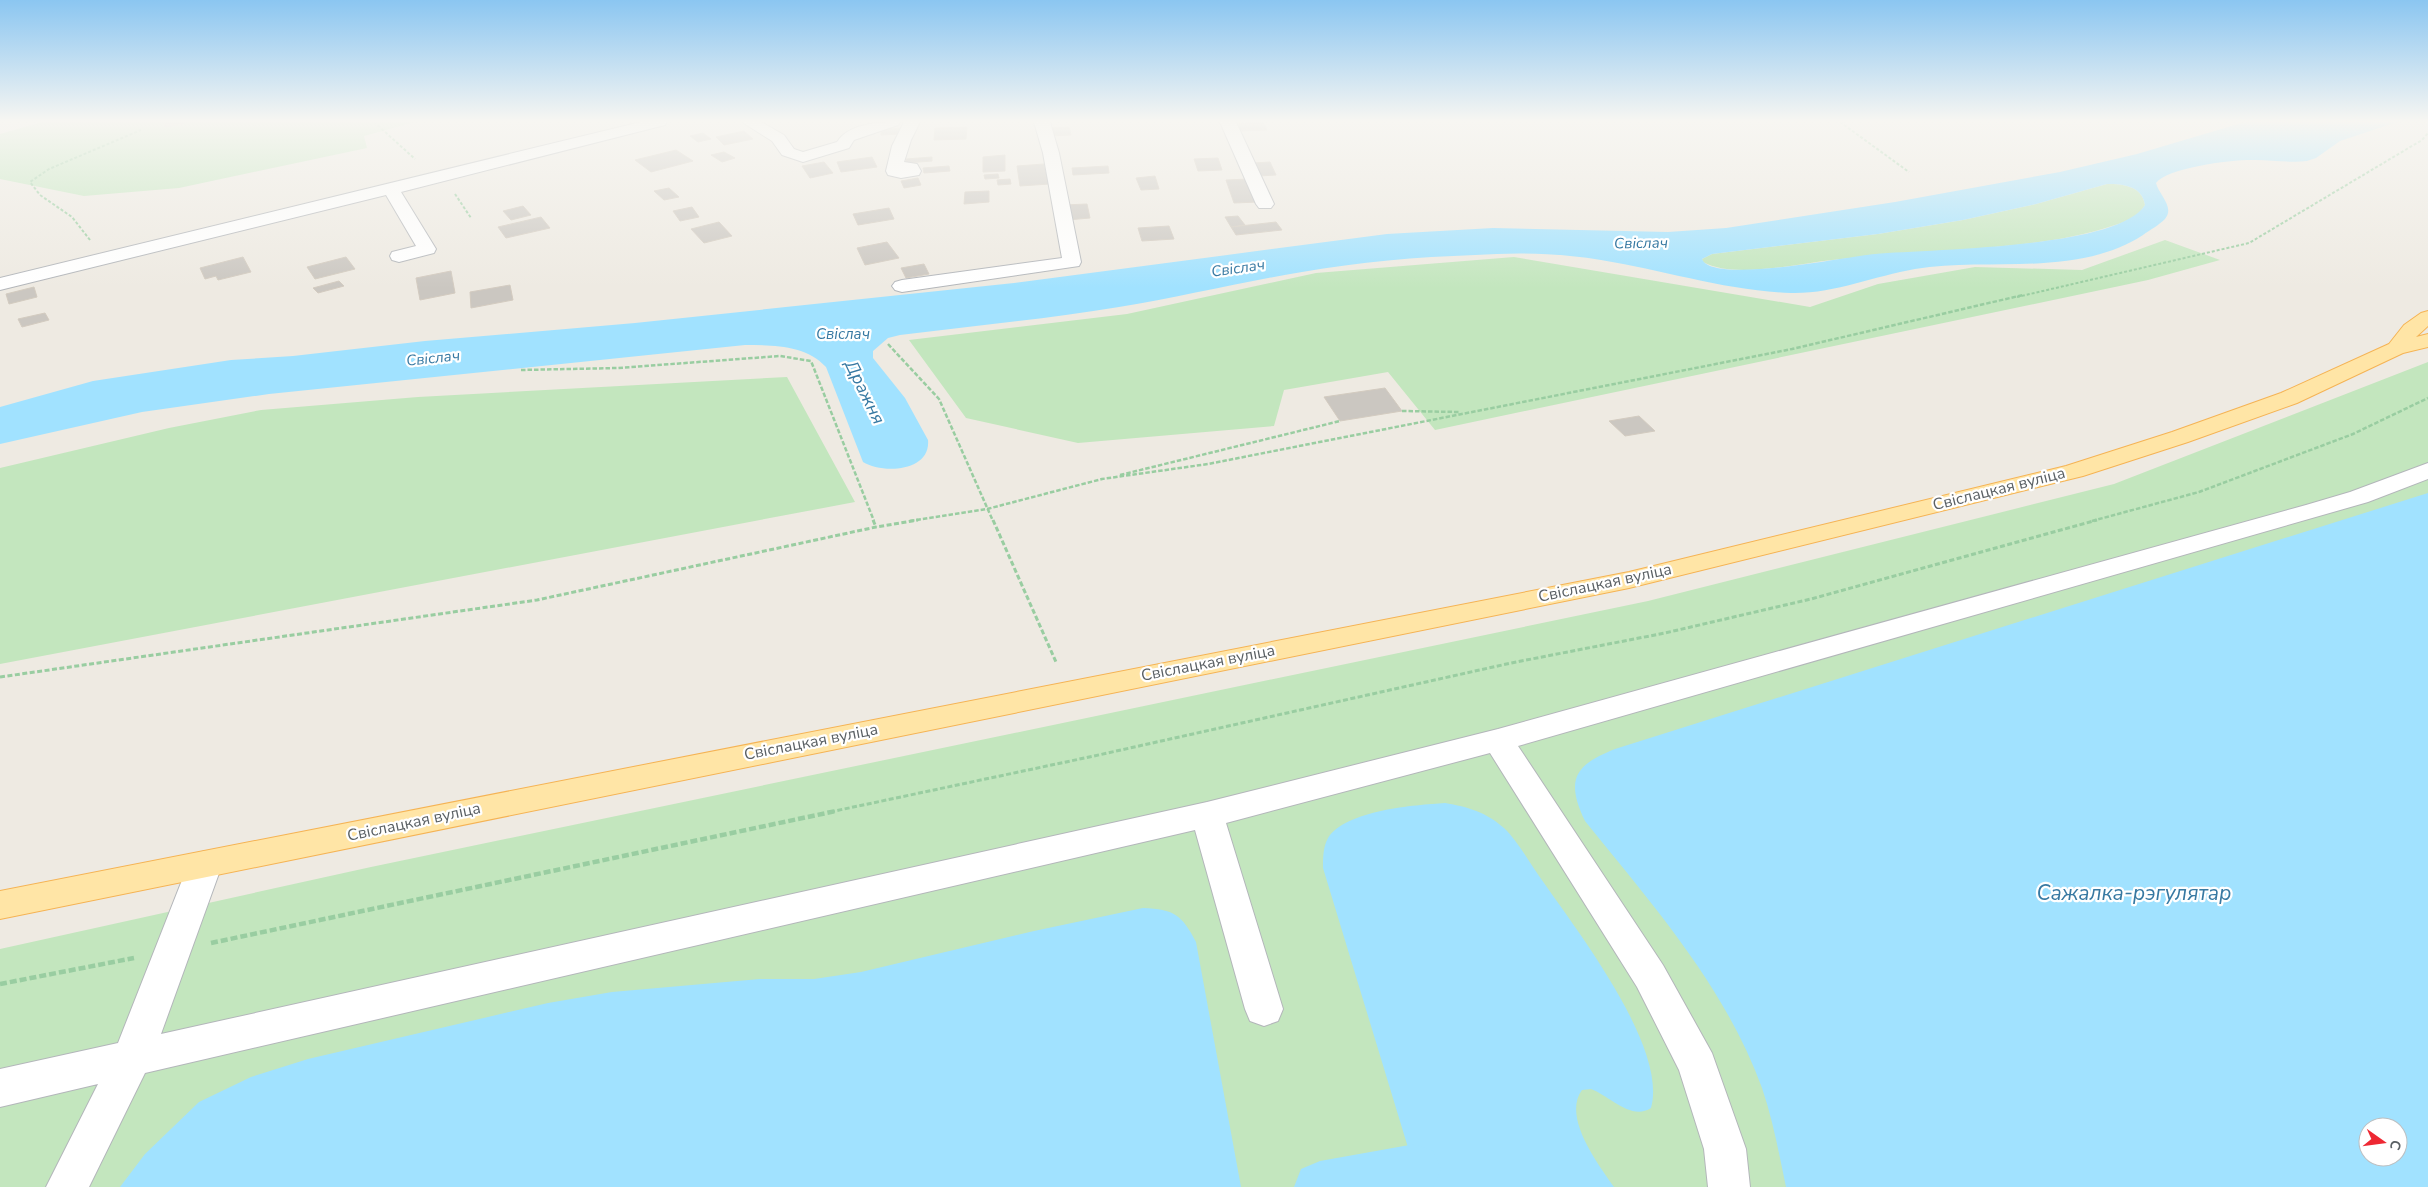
<svg xmlns="http://www.w3.org/2000/svg" width="2428" height="1187" font-family="'Nunito Sans',sans-serif">
<rect width="100%" height="100%" fill="#eeeae2"/>
<path fill="#c3e6be" fill-rule="evenodd" d="M42 122H415L364 136 367 148 179 188 84 196 0 179V134Z
M2107 184C2124 184 2142 186 2145 205 2138 217 2128 221 2115 225 2068 241 2018 245 1970 249 1927 252 1884 256 1841 259 1804 262 1736 280 1703 262L1702 259 1712 254 1878 234 1963 220 2036 204Z
M2165 240 2220 260 2148 280 1435 430 1388 372 1284 390 1274 426 1078 443 966 418 909 340 1127 314 1316 273 1514 257 1810 307 1878 284 1975 267 2082 270Z
M2428 362V1187H0V949L371 867 1648 601 2114 484ZM2368 1127H2398V1157H2368Z
M787 377 855 502 0 664V468L169 428 261 410 418 397Z"/>
<path fill="#a1e2ff" fill-rule="evenodd" d="M2245 122H2397L2340 141 2316 158 2307 161C2290 163 2273 160 2256 160 2235 159 2168 167 2156 183 2159 195 2175 207 2165 219 2159 225 2150 230 2143 235 2076 278 1990 257 1915 269 1874 276 1834 294 1791 293 1727 291 1664 270 1601 260 1559 253 1517 252 1475 255 1417 257 1359 262 1302 272 1241 282 1180 297 1119 307 1046 319 973 326 900 335L888 338 873 351V358L905 398 928 440C931 472 882 474 863 462L826 367C806 345 773 345 745 345L269 394 142 412 0 444V407L93 381 231 360 293 356 425 341 635 323 1014 283 1387 234 1493 228 1668 232 1726 228 1895 202 2060 172 2137 154ZM2107 184C2124 184 2142 186 2145 205 2118 249 1928 249 1875 254 1849 256 1712 285 1702 259L1712 254 1878 234 1963 220 2036 204Z
M2428 493V1187H1786C1779 1154 1773 1120 1762 1088 1725 986 1651 903 1585 821 1565 779 1575 765 1615 749ZM2368 1127H2398V1157H2368Z
M1445 803C1468 807 1486 812 1504 828 1518 841 1532 867 1544 883 1578 932 1668 1048 1651 1108 1631 1121 1610 1096 1591 1089L1582 1090C1562 1117 1598 1164 1614 1187H1420L1323 868C1323 858 1323 847 1328 838 1346 810 1415 805 1445 803Z
M1143 908C1174 909 1182 915 1196 942L1241 1187H120L145 1154 199 1102 251 1077 308 1059 548 1003 612 992 760 979H814L861 972 1034 931Z"/>
<g fill="none" stroke-linecap="round" stroke-linejoin="round">
<path fill="#a1e2ff" fill-rule="evenodd" d="M1415 1144 1433 1151 1441 1169 1433 1187H1294L1301 1169 1320 1161Z"/>
</g>
<path fill="#cbc7c1" stroke="#d3cbc0" d="M184 122V124L165 127 164 123Z
M1263 122 1267 130 1240 131 1237 124Z
M967 127 966 139 934 140 935 128Z
M1069 127 1071 135 1049 136 1048 128Z
M901 128V134L881 135V130Z
M744 131 753 139 724 145 716 137Z
M703 133 711 139 698 142 690 136Z
M676 150 693 161 651 172 635 160Z
M724 152 735 158 722 162 711 155Z
M1005 155V171L983 172V157Z
M872 157 877 167 841 172 837 162Z
M932 157V161L906 163V159Z
M1218 158 1222 170 1198 171 1194 159Z
M824 162 833 173 810 178 802 166Z
M1270 162 1276 175 1259 176 1253 163Z
M1044 164 1049 184 1020 186 1017 166Z
M949 166 950 171 924 173 923 168Z
M1108 166 1109 173 1073 175 1072 168Z
M998 174 999 178 985 179 984 175Z
M1155 176 1159 189 1141 190 1136 178Z
M918 178 921 185 904 188 901 181Z
M1010 179 1011 184 998 185 997 180Z
M1249 179 1258 202 1234 203 1226 180Z
M669 188 679 197 664 200 654 191Z
M989 191V202L964 204 965 192Z
M1087 204 1090 218 1067 220 1064 205Z
M523 206 531 215 511 220 503 211Z
M692 207 699 217 680 221 673 211Z
M889 208 894 219 858 225 853 214Z
M1238 216 1245 225 1231 227 1225 217Z
M541 217 550 228 506 238 498 227Z
M719 222 732 236 704 243 691 229Z
M1276 222 1282 230 1236 235 1231 227Z
M1169 226 1174 239 1142 241 1138 228Z
M887 242 899 258 865 265 857 248Z
M243 257 251 272 218 280 216 276 205 279 200 268Z
M346 257 355 269 315 279 307 267Z
M924 264 929 274 906 278 901 268Z
M451 271 455 293 420 300 416 278Z
M339 281 344 286 318 293 313 288Z
M510 285 513 300 471 308 470 292Z
M34 287 37 297 9 304 6 294Z
M45 313 49 320 22 327 18 319Z
M1385 388 1402 411 1340 421 1324 397Z
M1639 416 1655 431 1625 436 1609 421Z"/>
<g fill="none" stroke-linecap="round" stroke-linejoin="round">
<defs>
<path id="minor" d="M641 122H667L665 125 401 192 436 249 434 253 399 262 392 260 390 256 392 252 416 246 386 195 0 290V278Z
M742 122H761L784 135 794 149 803 152 837 142C849 123 880 122 900 122L898 125 854 140 849 148 803 162 782 155 772 141Z
M904 122H920L911 140 904 162 917 164 921 171 919 175 901 178 888 175 886 171 892 146Z
M1034 122H1050L1059 153 1081 262 1079 266 902 292 895 290 892 286 895 282 902 280 1062 258 1043 153Z
M1220 122H1236L1274 204 1271 208H1259L1256 204Z
M2428 463V479L2368 502 1518 746 1663 965 1712 1053 1746 1149 1750 1187H1708L1704 1149 1679 1070 1637 987 1490 753 1226 823 1283 1009 1278 1021 1264 1026 1250 1021 1245 1009 1195 830 145 1073 89 1187H46L98 1084 0 1107V1069L118 1043 188 865 193 855 205 851 217 855 222 865 161 1034 1207 802 1498 729 2306 505 2350 492Z"/>
<path id="major" d="M2428 311V326L2416 337 2428 334V347L2403 353 2297 403 2188 442 2083 476 1629 588 0 919V891L1629 572 2066 466 2172 432 2281 393 2389 344 2404 325 2421 313Z"/>
</defs>
<use href="#minor" stroke="#b3b6ba" stroke-width="2"/>
<use href="#major" stroke="#f5b354" stroke-width="2"/>
<path stroke="#99cda1" stroke-width="2" stroke-dasharray="3 2" stroke-linecap="butt" d="M374 122 415 159
M1840 122 1909 172
M455 194 471 218
M90 240 72 217 40 195 30 182 49 169 141 130
M2017 297 2249 243 2422 140 2428 133"/>
<path stroke="#99cda1" stroke-width="2.5" stroke-dasharray="4.5 2" stroke-linecap="butt" d="M888 344 939 399 993 521
M521 370 618 368 780 356 811 361 874 521
M1402 411 1460 412
M1120 475 1340 421
M910 521 987 509 1102 479 1208 464 1792 349 2023 295
M2092 521 2199 492 2353 434 2428 398"/>
<path stroke="#99cda1" stroke-width="3" stroke-dasharray="5 2.5" stroke-linecap="butt" d="M873 520 876 527
M993 520 1056 662
M0 677 537 600 876 527 918 520
M830 812 1094 756 1511 663 1665 633 1811 599 2097 520"/>
<path stroke="#99cda1" stroke-width="4.5" stroke-dasharray="7 3" stroke-linecap="butt" d="M211 943 836 811
M0 984 134 958"/>
<use href="#minor" fill="#fff" fill-rule="evenodd"/>
<use href="#major" fill="#ffe5a6" fill-rule="evenodd"/>
</g>
<linearGradient id="sky" x2="0" y2="1"><stop stop-color="#8bc6f1"/><stop offset="0.42" stop-color="#f7f6f2"/><stop offset="1" stop-color="#f7f6f2" stop-opacity="0"/></linearGradient>
<rect width="2428" height="288" fill="url(#sky)"/>
<g text-anchor="middle" dominant-baseline="central" stroke-width="4.5" stroke-linejoin="round" paint-order="stroke">
<g font-size="15" font-style="italic" fill="#3779a2" stroke="#fff">
<text transform="translate(1641 243) rotate(-1)">Свіслач</text>
<text transform="translate(1238 268) rotate(-8)">Свіслач</text>
<text x="843" y="334">Свіслач</text>
<text transform="translate(433 358) rotate(-6)">Свіслач</text>
</g>
<g font-size="16" fill="#5a6064" stroke="#fff">
<text transform="translate(1999 489) rotate(-14)">Свіслацкая вуліца</text>
<text transform="translate(1605 583) rotate(-12)">Свіслацкая вуліца</text>
<text transform="translate(1208 663) rotate(-11)">Свіслацкая вуліца</text>
<text transform="translate(811 742) rotate(-11)">Свіслацкая вуліца</text>
<text transform="translate(414 822) rotate(-12)">Свіслацкая вуліца</text>
</g>
<g font-size="18" font-style="italic" fill="#3779a2" stroke="#fff">
<text transform="translate(865 392) rotate(64)">Дражня</text>
</g>
<g font-size="21" font-style="italic" fill="#3779a2" stroke="#fff">
<text x="2134" y="893">Сажалка-рэгулятар</text>
</g>
</g>
<g transform="translate(2383 1142) rotate(104)"><circle r="24" fill="#ffffff" stroke="#bdbfc1"/>
<path d="M0-4L9 19L0 12L-9 19Z" fill="#ee2833"/>
<text y="-8" font-size="14" font-weight="bold" text-anchor="middle" fill="#5a6064">С</text>
</g>
</svg>
